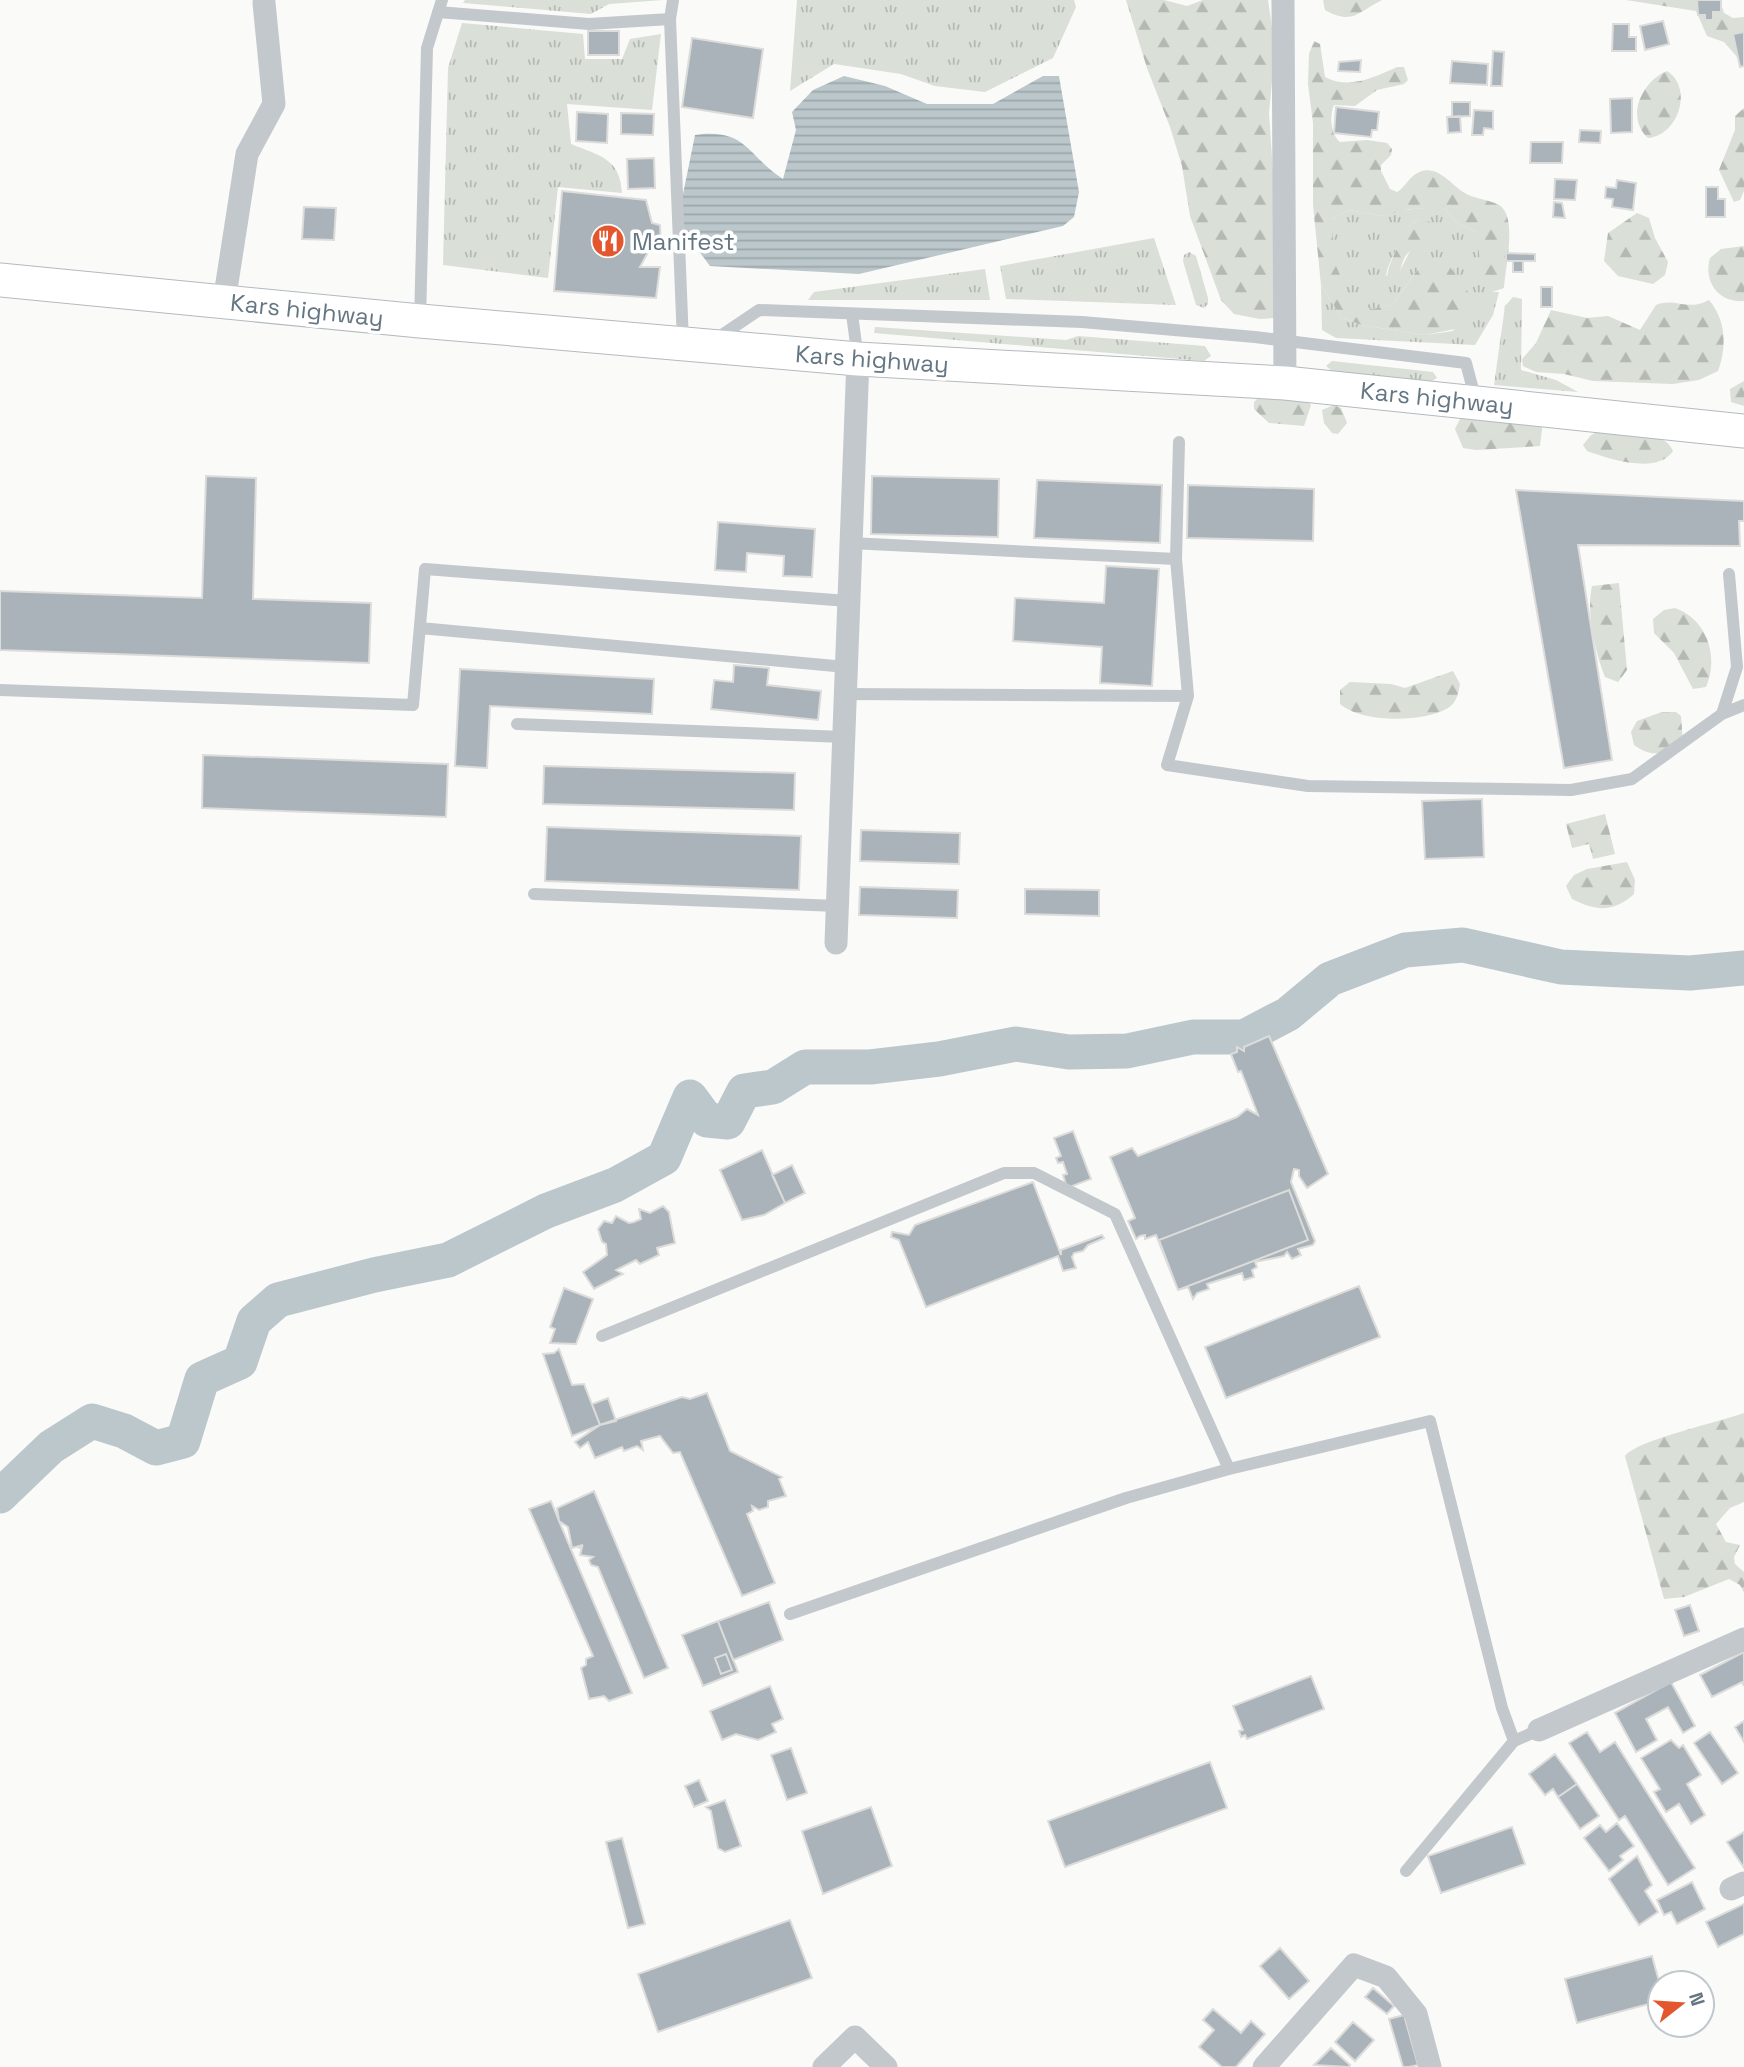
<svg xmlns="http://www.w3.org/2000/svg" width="1744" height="2067" font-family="'Space Grotesk',sans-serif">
<defs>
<pattern id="grass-tufts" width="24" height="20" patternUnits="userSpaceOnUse" patternTransform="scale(1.75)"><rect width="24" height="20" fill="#dadfd7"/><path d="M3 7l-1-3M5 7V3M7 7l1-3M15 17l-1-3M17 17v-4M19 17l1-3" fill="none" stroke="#b4b9b4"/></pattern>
<pattern id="forest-firs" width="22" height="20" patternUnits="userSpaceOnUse" patternTransform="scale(1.75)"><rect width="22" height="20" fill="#dadfd7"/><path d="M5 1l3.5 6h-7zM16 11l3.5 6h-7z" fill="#b4b9b4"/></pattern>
<pattern id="water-rules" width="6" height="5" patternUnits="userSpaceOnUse" patternTransform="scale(1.75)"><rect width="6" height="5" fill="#bbc7cb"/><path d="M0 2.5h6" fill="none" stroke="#9ca6aa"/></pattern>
</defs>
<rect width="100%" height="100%" fill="#fafaf8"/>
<path fill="url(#grass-tufts)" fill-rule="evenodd" d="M465 0H663L609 4 591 14 463 3Z
M797 0H1074L1076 7 1053 58 985 92 935 86 901 74 834 64 790 91Z
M462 23 583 34 585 59H622L630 39 661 34 652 110 567 104 571 144C600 156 620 158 622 193L558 187 548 278 443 265 448 68Z
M1437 207 1444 208 1457 223 1476 232 1492 292H1499L1493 315 1475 345 1336 338 1322 330 1321 285 1341 317 1361 325 1425 335 1453 331C1479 300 1469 299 1452 269L1421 265 1392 305C1380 308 1366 312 1354 305 1337 293 1328 240 1331 220L1349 210 1383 216 1402 210ZM1420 219 1410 251 1394 282 1386 275C1389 257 1403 243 1408 226Z
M1154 238 1176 305 1006 299 1000 266Z
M1189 252 1196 256 1208 298V304L1204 308 1196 305 1183 261 1184 255Z
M985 269 990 300H808L814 292Z
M1513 297 1522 299 1521 370 1556 380 1578 392 1494 385 1505 306Z
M875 327 1066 340 1078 336 1205 346 1211 356 1204 361 874 333Z
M1332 361 1433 372 1437 378 1432 381 1333 372 1326 366Z"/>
<path fill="url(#forest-firs)" d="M1126 0H1164L1187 6 1203 0H1268L1275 49 1269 113 1274 187V318L1260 319 1234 314 1221 300 1190 216 1182 166 1170 127 1147 68Z
M1323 0H1382C1359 11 1353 26 1325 10Z
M1626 0H1720L1724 13 1733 18 1744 17V65L1724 42 1707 36 1696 11Z
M1314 41 1320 44 1325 77C1349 90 1375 77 1397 67H1404L1408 80 1404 84 1377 90 1355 106 1334 105C1329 116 1331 135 1340 142L1367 140 1387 143 1392 149 1391 155 1381 165V171L1390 189 1397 192C1404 188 1406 182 1412 177 1433 159 1448 182 1463 192 1473 199 1488 199 1499 205 1518 216 1505 268 1504 288L1492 292 1483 281 1476 232 1457 223 1444 208 1409 209 1383 216 1349 210 1331 220 1336 266 1353 304 1372 309 1392 305 1421 265 1434 260 1447 263 1467 290 1471 303 1460 328 1425 335 1361 325 1341 317 1321 285 1313 205V123L1308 84 1309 54Z
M1667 71C1694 88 1678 136 1648 138 1625 117 1642 81 1667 71Z
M1744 108V191L1740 200 1734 202 1719 170 1735 130V116Z
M1637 213 1649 218 1655 238 1668 262 1665 275 1653 284 1618 276 1604 261 1608 233Z
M1420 219 1433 223 1436 229C1432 242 1420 243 1410 251 1399 260 1403 273 1394 282H1387C1386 264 1401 243 1408 226Z
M1744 246V301C1719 303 1703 282 1710 258L1721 249Z
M1709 300C1726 320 1727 347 1718 371L1699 380 1673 384 1593 381 1564 374 1536 372 1523 366 1522 359 1536 343 1551 310 1587 318 1608 316 1640 330 1656 305C1676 297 1687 312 1709 300Z
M1744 381V406L1731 402 1730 389Z
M1298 390 1311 405 1304 426 1269 423 1254 409V402L1259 397Z
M1334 405 1341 408 1347 423 1338 434 1332 433 1324 423 1322 410Z
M1461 417C1489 418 1514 429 1543 421L1540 446 1476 450 1463 448 1455 429Z
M1604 429C1624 432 1664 429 1673 451 1657 475 1610 459 1587 451L1583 445 1591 435Z
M1619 583 1627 670 1618 682 1605 677C1595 652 1586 612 1592 586Z
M1675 608C1708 620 1719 657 1706 687L1693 689 1674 653 1654 633 1653 619 1664 610Z
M1453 671 1460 684C1458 694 1457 702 1448 708 1423 723 1362 723 1340 704V690L1350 682 1391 684 1405 688Z
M1662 712H1676L1681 716 1683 743C1664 753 1653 759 1634 745L1631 732 1637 721Z
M1605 814 1615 854 1593 859 1589 844 1572 848 1566 824Z
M1627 862 1635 880 1634 894C1613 913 1596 911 1572 899L1566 886 1574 875 1587 869Z
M1744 1413V1502L1730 1508 1716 1524 1726 1542 1740 1545 1734 1557 1735 1564 1744 1572V1593L1740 1585 1729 1579 1684 1597 1664 1599 1625 1456C1637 1440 1720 1422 1744 1413Z"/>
<path fill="url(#water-rules)" d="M844 76 885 86 927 104H993L1043 76H1059L1079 192 1074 217 1063 226 859 274 710 266 684 231 682 199 695 135C747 128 746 155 783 179L796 130 792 112 813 90Z"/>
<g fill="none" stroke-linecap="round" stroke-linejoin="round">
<path stroke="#bbc7cb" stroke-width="35" d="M0 1496 51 1447 92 1421 124 1431 156 1448 183 1441 202 1379 240 1362 254 1321 278 1300 374 1275 448 1260 546 1211 615 1185 664 1158 690 1097 707 1120 728 1122 744 1091 773 1087 805 1067H870L939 1059 1016 1044 1069 1052 1127 1051 1193 1037H1244L1288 1014 1330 979 1405 950 1463 945 1561 967 1622 970 1690 973 1744 968"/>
</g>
<path fill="#aab3b9" stroke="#dcdcda" stroke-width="2" d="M1697 0H1721V12H1713V20H1705V15H1698Z
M1663 21 1669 44 1645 50 1640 26Z
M1613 24H1629V37H1636V51H1612Z
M588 31H619V55H588Z
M1744 32V66L1740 67 1733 34Z
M692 38 763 49 753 118 682 107Z
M1493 51 1504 52 1502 86H1491Z
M1361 60 1360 72 1338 71 1339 62Z
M1452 61 1488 64 1487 85 1450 83Z
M1632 98V132L1611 133 1610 99Z
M1452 102H1470V116L1452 117Z
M1336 107 1379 112 1377 130H1372L1371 137 1334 133Z
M1474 110 1493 111V129L1484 128 1483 135H1472Z
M577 112 608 114 607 143 576 141Z
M621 113 654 114 653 135 621 134Z
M1460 116 1461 132 1448 133 1447 117Z
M1580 130 1601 131 1600 143 1579 142Z
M1531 142H1563L1562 163H1530Z
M654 158 655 188 628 189 627 159Z
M1555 179 1577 180 1575 200 1554 199Z
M1617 180 1636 183 1633 210 1612 207 1613 199 1605 198 1606 187 1616 188Z
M1706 187H1718V199H1725V217H1706Z
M562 191 646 200 652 223 660 225 661 247 652 245 640 267H660L656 298 554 291Z
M1554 202 1562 203 1565 218 1553 217Z
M304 207 336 208 334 240 302 239Z
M1506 253 1535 254V261H1506Z
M1513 261H1523V272H1513Z
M1541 287H1552V307H1541Z
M206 476 256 478 253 599 371 603 369 663 0 650V591L202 598Z
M872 476 999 479 998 537 871 534Z
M1037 480 1162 485 1160 543 1034 538Z
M1188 485 1314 489 1313 541 1187 538Z
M1516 490 1744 501V521H1739L1740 546 1578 545 1612 760 1564 768Z
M718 522 815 529 812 577 783 576 784 556 747 553 746 572 715 570Z
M1106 566 1159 569 1152 686 1100 683 1102 647 1013 641 1015 598 1104 603Z
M734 665 769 668 767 685 821 691 818 720 711 709 714 680 733 682Z
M460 669 654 679 652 714 490 706 487 768 455 766Z
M203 755 448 764 446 817 202 808Z
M544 766 795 773 794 810 543 804Z
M1482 799 1484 857 1425 859 1422 801Z
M547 827 801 836 799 890 545 881Z
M861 830 960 833 959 864 860 861Z
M860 887 958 890 957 918 859 915Z
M1025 889 1099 890V916L1025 914Z
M1269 1036 1328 1174 1307 1188 1299 1176V1170L1294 1169 1291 1182 1315 1241 1313 1245 1298 1249 1301 1255 1292 1259 1287 1252 1284 1256 1255 1262 1257 1267 1252 1270 1254 1277 1244 1280 1242 1273 1207 1284 1209 1289 1197 1293 1193 1299 1188 1287 1178 1290 1156 1235 1145 1239V1235L1140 1236 1136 1239 1128 1221 1135 1218 1110 1157 1132 1148 1138 1156 1237 1117 1247 1109 1258 1115 1241 1071 1238 1072 1231 1054 1237 1052V1047L1244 1051V1047Z
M1073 1131 1091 1179 1067 1188 1063 1175 1067 1174 1063 1162 1058 1163 1056 1158 1061 1156 1054 1138Z
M762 1150 785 1203 764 1215 742 1220 720 1170Z
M792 1165 805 1193 785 1203 772 1175Z
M1033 1182 1061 1255V1250L1102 1235 1104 1238 1088 1245 1083 1251 1074 1253 1072 1257 1076 1268 1063 1271 1058 1256 926 1307 899 1240 891 1237 892 1232 909 1235 915 1225Z
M1289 1190 1308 1240 1178 1290 1159 1240Z
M663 1206 669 1212 675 1243 657 1248 659 1255 640 1264 636 1260 616 1270 623 1274 594 1289 583 1272 607 1255 606 1244 602 1242 598 1229 604 1221 612 1223 616 1216 629 1223 634 1222 641 1219 639 1209 650 1213Z
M1359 1286 1380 1337 1226 1398 1205 1347Z
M564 1288 593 1299 576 1344 550 1343 555 1329 550 1327Z
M559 1349 572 1385 584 1384 600 1425 572 1436 543 1354 554 1353Z
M707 1393 730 1451 782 1477 779 1479 786 1496 768 1501V1507L759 1510 752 1506 753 1511 747 1514 775 1583 742 1596 680 1452 673 1453 660 1436 641 1441 643 1450 637 1446 624 1451 622 1447 595 1458 588 1442 580 1448 575 1442 600 1425 682 1397 690 1399Z
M608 1398 616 1421 600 1425 592 1404Z
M594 1491 668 1668 644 1678 598 1567 591 1565 589 1560 593 1557 580 1555 582 1547 578 1548 583 1545 572 1548 568 1527 559 1521 557 1508Z
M551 1501 559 1521 632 1693 609 1701 604 1696 589 1699 581 1668 586 1665V1659L593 1656 529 1509Z
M769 1602 783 1640 733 1660 718 1621Z
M1690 1605 1699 1631 1684 1636 1675 1610Z
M718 1621 738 1672 703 1686 682 1635Z
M1744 1652V1686L1742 1682 1712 1697 1700 1675Z
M726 1654 732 1670 721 1674 715 1658Z
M1311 1676 1324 1709 1247 1739 1245 1735 1241 1737 1239 1731 1243 1730 1233 1706Z
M1671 1682 1695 1726 1683 1733 1668 1707 1646 1719 1657 1740 1636 1752 1615 1713Z
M770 1686 783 1719 772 1724 776 1732 758 1740 736 1734 722 1740 710 1711Z
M1744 1721V1742L1735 1727Z
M1587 1732 1600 1752 1615 1742 1695 1868 1668 1885 1625 1816 1619 1820 1569 1743Z
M1710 1732 1738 1773 1722 1784 1694 1743Z
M1671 1740 1679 1748 1683 1745 1701 1775 1687 1784 1705 1815 1691 1824 1679 1804 1666 1812 1654 1792 1660 1789 1641 1758Z
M791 1748 807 1793 787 1800 771 1755Z
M1555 1754 1577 1784 1558 1797 1553 1789 1545 1795 1529 1774Z
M1210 1762 1227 1808 1065 1867 1048 1821Z
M699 1780 708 1801 694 1807 685 1786Z
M1577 1784 1599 1816 1580 1829 1558 1797Z
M725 1800 741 1846 725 1852 718 1848 711 1811 706 1807Z
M871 1807 892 1866 823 1894 802 1831Z
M1617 1823 1634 1846 1620 1856 1623 1860 1609 1871 1584 1838 1600 1825 1606 1832Z
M1512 1827 1525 1864 1441 1893 1428 1856Z
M1744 1832V1868L1727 1842Z
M622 1838 645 1924 628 1928 606 1842Z
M1637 1856 1652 1885 1645 1891 1658 1912 1639 1925 1609 1879Z
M1692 1882 1705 1909 1677 1924 1671 1912 1664 1915 1657 1900Z
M1744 1904V1934L1718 1947 1706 1922Z
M790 1920 812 1978 658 2032 638 1974Z
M1280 1948 1309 1981 1289 1999 1260 1966Z
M1652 1956 1660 1985V2001L1577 2023 1565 1979Z
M1373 1988 1394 2006 1387 2014 1365 1997Z
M1213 2009 1241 2033 1251 2021 1265 2034 1236 2067H1222L1199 2047 1214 2030 1203 2020Z
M1404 2015 1418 2065 1409 2067H1403L1389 2019Z
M1353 2022 1374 2040 1355 2061 1335 2042Z
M1331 2048 1350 2065 1349 2067 1314 2065Z"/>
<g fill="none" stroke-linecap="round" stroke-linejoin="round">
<defs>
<path id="secondary" d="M0 280 420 321 858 359 1285 383 1744 431"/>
</defs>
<use href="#secondary" stroke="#b3babf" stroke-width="35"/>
<path stroke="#c3c8cc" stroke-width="12" d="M673 0 670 19 683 342
M438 12 589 24 670 19
M852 314 858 359
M420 321 427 48 442 0
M716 339 759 310 1082 322 1255 337 1466 363 1476 401
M1179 442 1176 559 1188 696 1167 765 1308 786 1571 790 1632 779 1722 714 1737 667 1729 574
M850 543 1176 559
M420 628 846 667
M0 690 413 705 425 569 848 601
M844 694 1188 696
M1722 714 1744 705
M517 724 843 737
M534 894 837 906
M602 1336 1004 1173H1034L1115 1214 1229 1469
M790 1614 1126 1498 1229 1469 1430 1421 1502 1708 1514 1741
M1406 1871 1514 1741 1539 1730"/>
<path stroke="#c3c8cc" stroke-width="23" d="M1283 0 1285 383
M224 302 247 154 274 104 264 3
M836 943 858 359
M1539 1730 1744 1639
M1731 1889 1744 1883
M824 2067 855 2037 886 2067
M1264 2067 1354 1965 1386 1977 1416 2014 1430 2067"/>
<use href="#secondary" stroke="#fff" stroke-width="33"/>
</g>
<defs>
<symbol id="restaurant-disc" viewBox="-11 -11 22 22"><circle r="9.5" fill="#e4572e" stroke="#fff"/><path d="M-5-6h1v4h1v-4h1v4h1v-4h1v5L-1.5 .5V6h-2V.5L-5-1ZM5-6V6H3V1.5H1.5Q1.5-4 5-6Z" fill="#fff"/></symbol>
</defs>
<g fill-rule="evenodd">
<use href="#restaurant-disc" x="589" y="222" width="38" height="38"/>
</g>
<g text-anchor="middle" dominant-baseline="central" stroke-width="7" stroke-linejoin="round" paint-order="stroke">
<g font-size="24" fill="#657683" stroke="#fff" text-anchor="start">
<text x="632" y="241">Manifest</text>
</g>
<g font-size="24" fill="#657683" stroke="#fff">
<text transform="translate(307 310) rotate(6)">Kars highway</text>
<text transform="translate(872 359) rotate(4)">Kars highway</text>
<text transform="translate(1437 398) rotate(6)">Kars highway</text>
</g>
</g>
<g transform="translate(1681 2004) rotate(73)"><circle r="33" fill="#ffffff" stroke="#c1c8cd" stroke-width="2"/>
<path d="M0-5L12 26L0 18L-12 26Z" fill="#e4572e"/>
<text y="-10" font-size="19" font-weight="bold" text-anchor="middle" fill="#657683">N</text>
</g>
</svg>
